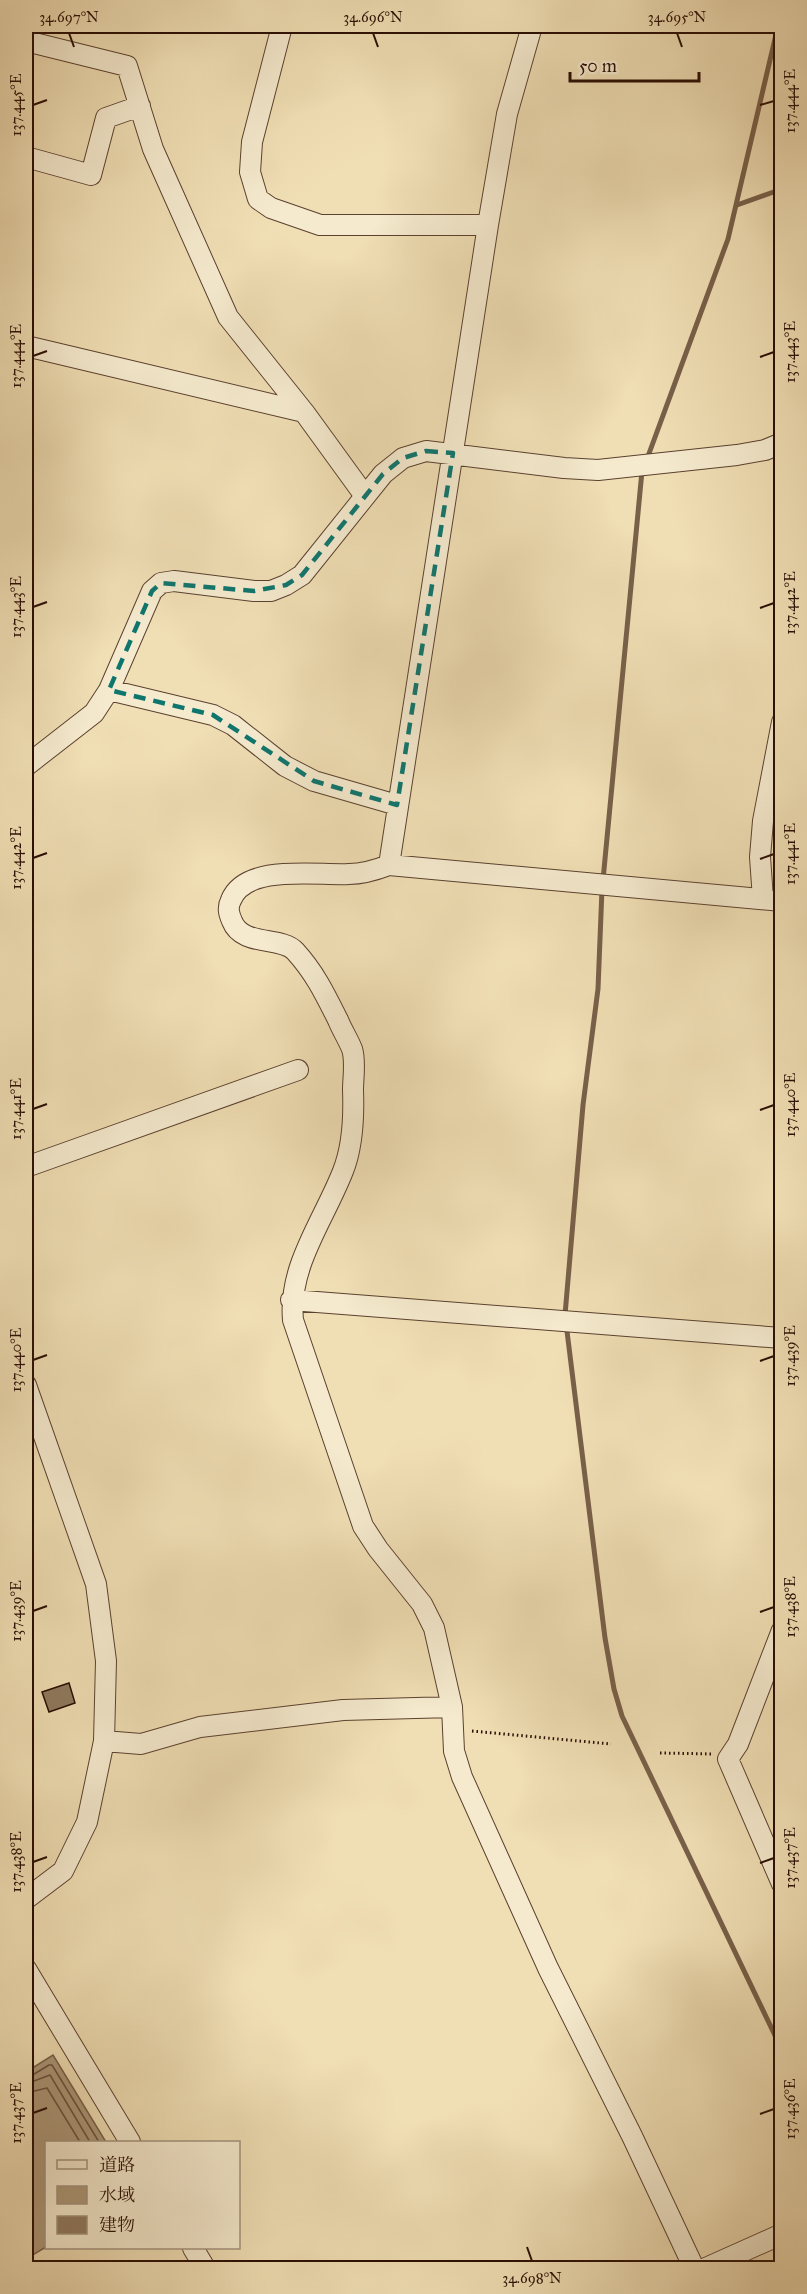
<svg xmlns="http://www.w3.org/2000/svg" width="807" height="2294" font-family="'IM FELL Great Primer','Noto Serif JP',serif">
<rect width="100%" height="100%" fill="#f0deb4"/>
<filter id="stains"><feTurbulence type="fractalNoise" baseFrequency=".00333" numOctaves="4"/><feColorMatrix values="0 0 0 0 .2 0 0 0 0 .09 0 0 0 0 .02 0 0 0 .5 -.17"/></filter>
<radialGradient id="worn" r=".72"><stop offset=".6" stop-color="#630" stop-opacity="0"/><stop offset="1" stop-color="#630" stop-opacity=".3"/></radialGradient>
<path fill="#ac9778" stroke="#786049" stroke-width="1.5" d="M53 2055 106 2142H46V2247L26 2259V2072Z"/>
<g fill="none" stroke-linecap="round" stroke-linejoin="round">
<path stroke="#6a523e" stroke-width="1.5" d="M26 2076H31L49 2065H52L99 2142
M26 2084 50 2075 90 2142
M26 2093 47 2088 80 2142"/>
<path stroke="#786049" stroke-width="5" d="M737 205 782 189
M647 459 728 239 778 26
M603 880 642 471
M602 889 598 989 583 1105 565 1315 605 1638 614 1689 622 1716 782 2050"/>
</g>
<path fill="#907a5f" stroke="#290d03" stroke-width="1.5" d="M69 1683 75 1703 49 1712 42 1692Z"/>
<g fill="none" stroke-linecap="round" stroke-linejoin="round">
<defs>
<path id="minor" d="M282 26 252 142 250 172 258 199 271 208 320 225H488
M26 41 127 66 153 149 228 317 304 412 365 496
M26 157 91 175 106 118 140 106
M26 346 304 412
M109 690 213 715 233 725 285 766 314 781 397 805
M26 766 94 713 109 690 152 591 161 583 174 581 254 591H271L286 585 302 575 383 474 403 458 426 451 564 468 598 470 737 455 765 450 782 443
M389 865 488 225 507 114 532 26
M763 899 760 857 763 821 782 722
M26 1167 298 1070
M291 1300 782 1338
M26 1385 96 1584 106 1661 104 1741 87 1822 63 1871 26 1899
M782 1630 738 1744 728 1759 782 1884
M104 1741 141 1744 200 1727 343 1710 452 1707
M26 1969 130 2142
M193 2248 205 2268
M694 2268 632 2136 548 1968 462 1777 454 1751 452 1707 434 1628 422 1604 378 1549 363 1526 293 1320C288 1266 324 1220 343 1171 353 1146 354 1116 353 1090 353 1078 356 1061 352 1049 348 1039 342 1030 338 1020 325 994 315 973 295 951 281 936 242 947 232 921 229 914 227 908 231 900 246 863 318 876 349 874 364 874 376 870 389 865L782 901
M706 2268 782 2234"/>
</defs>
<use href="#minor" stroke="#5b412f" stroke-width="22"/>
<path stroke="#290d03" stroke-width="3" stroke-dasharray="1.5 3" stroke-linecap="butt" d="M472 1731 611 1744
M660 1753 713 1754"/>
<use href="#minor" stroke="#f5eace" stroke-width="20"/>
</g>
<path fill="none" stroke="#0f766e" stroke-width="4.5" stroke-dasharray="12 8" stroke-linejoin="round" d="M426 451 453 453 397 805 314 781 213 715 109 690 152 591 161 583 254 591 286 585 302 575 383 474 403 458Z"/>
<path fill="none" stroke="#290d03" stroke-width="2" d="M69 33 74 47M373 33 378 47M677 33 682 47M33 105 47 100M760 105 774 101M33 356 47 351M760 357 774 352M33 607 47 602M760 608 774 603M33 858 47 853M760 859 774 854M33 1109 47 1104M760 1110 774 1105M33 1360 47 1355M760 1361 774 1356M33 1611 47 1606M760 1612 774 1607M33 1862 47 1857M760 1863 774 1858M33 2113 47 2108M760 2114 774 2109M527 2247 532 2261"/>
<rect width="807" height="2294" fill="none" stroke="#f0deb4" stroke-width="66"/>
<rect x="45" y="2141" width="195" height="108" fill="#f5eace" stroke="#a3927d" stroke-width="1.5"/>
<rect x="57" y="2160" width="30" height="9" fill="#f5eace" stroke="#a3927d" stroke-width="1.5"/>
<text x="99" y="2171" font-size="18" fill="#290d03">道路</text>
<rect x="57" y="2186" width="30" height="18" fill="#ac9778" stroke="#a3927d" stroke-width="1.5"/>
<text x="99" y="2201" font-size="18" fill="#290d03">水域</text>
<rect x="57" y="2216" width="30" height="18" fill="#907a5f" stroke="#a3927d" stroke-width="1.5"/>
<text x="99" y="2231" font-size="18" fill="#290d03">建物</text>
<path d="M570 72v9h129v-9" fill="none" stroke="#290d03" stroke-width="3"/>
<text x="579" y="72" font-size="18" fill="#290d03" stroke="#f5eace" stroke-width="4.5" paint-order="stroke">50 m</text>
<rect x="33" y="33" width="741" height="2228" fill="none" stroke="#290d03" stroke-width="2"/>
<g font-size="15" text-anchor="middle" fill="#290d03">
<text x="69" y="22">34.697°N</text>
<text x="373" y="22">34.696°N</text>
<text x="677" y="22">34.695°N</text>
<text transform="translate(790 101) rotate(-90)" y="5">137.444°E</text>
<text transform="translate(16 105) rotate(-90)" y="5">137.445°E</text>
<text transform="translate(790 352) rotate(-90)" y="5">137.443°E</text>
<text transform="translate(16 356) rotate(-90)" y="5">137.444°E</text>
<text transform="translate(790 603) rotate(-90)" y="5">137.442°E</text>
<text transform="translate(16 607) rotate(-90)" y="5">137.443°E</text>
<text transform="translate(790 854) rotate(-90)" y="5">137.441°E</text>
<text transform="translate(16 858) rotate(-90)" y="5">137.442°E</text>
<text transform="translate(790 1105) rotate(-90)" y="5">137.440°E</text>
<text transform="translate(16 1109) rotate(-90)" y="5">137.441°E</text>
<text transform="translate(790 1356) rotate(-90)" y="5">137.439°E</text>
<text transform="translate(16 1360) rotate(-90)" y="5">137.440°E</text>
<text transform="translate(790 1607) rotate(-90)" y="5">137.438°E</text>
<text transform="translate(16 1611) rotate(-90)" y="5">137.439°E</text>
<text transform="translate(790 1858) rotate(-90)" y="5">137.437°E</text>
<text transform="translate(16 1862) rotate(-90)" y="5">137.438°E</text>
<text transform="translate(790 2109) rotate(-90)" y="5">137.436°E</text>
<text transform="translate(16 2113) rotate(-90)" y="5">137.437°E</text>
<text x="532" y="2283">34.698°N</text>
</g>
<rect width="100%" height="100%" filter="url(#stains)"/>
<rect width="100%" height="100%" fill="url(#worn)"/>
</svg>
